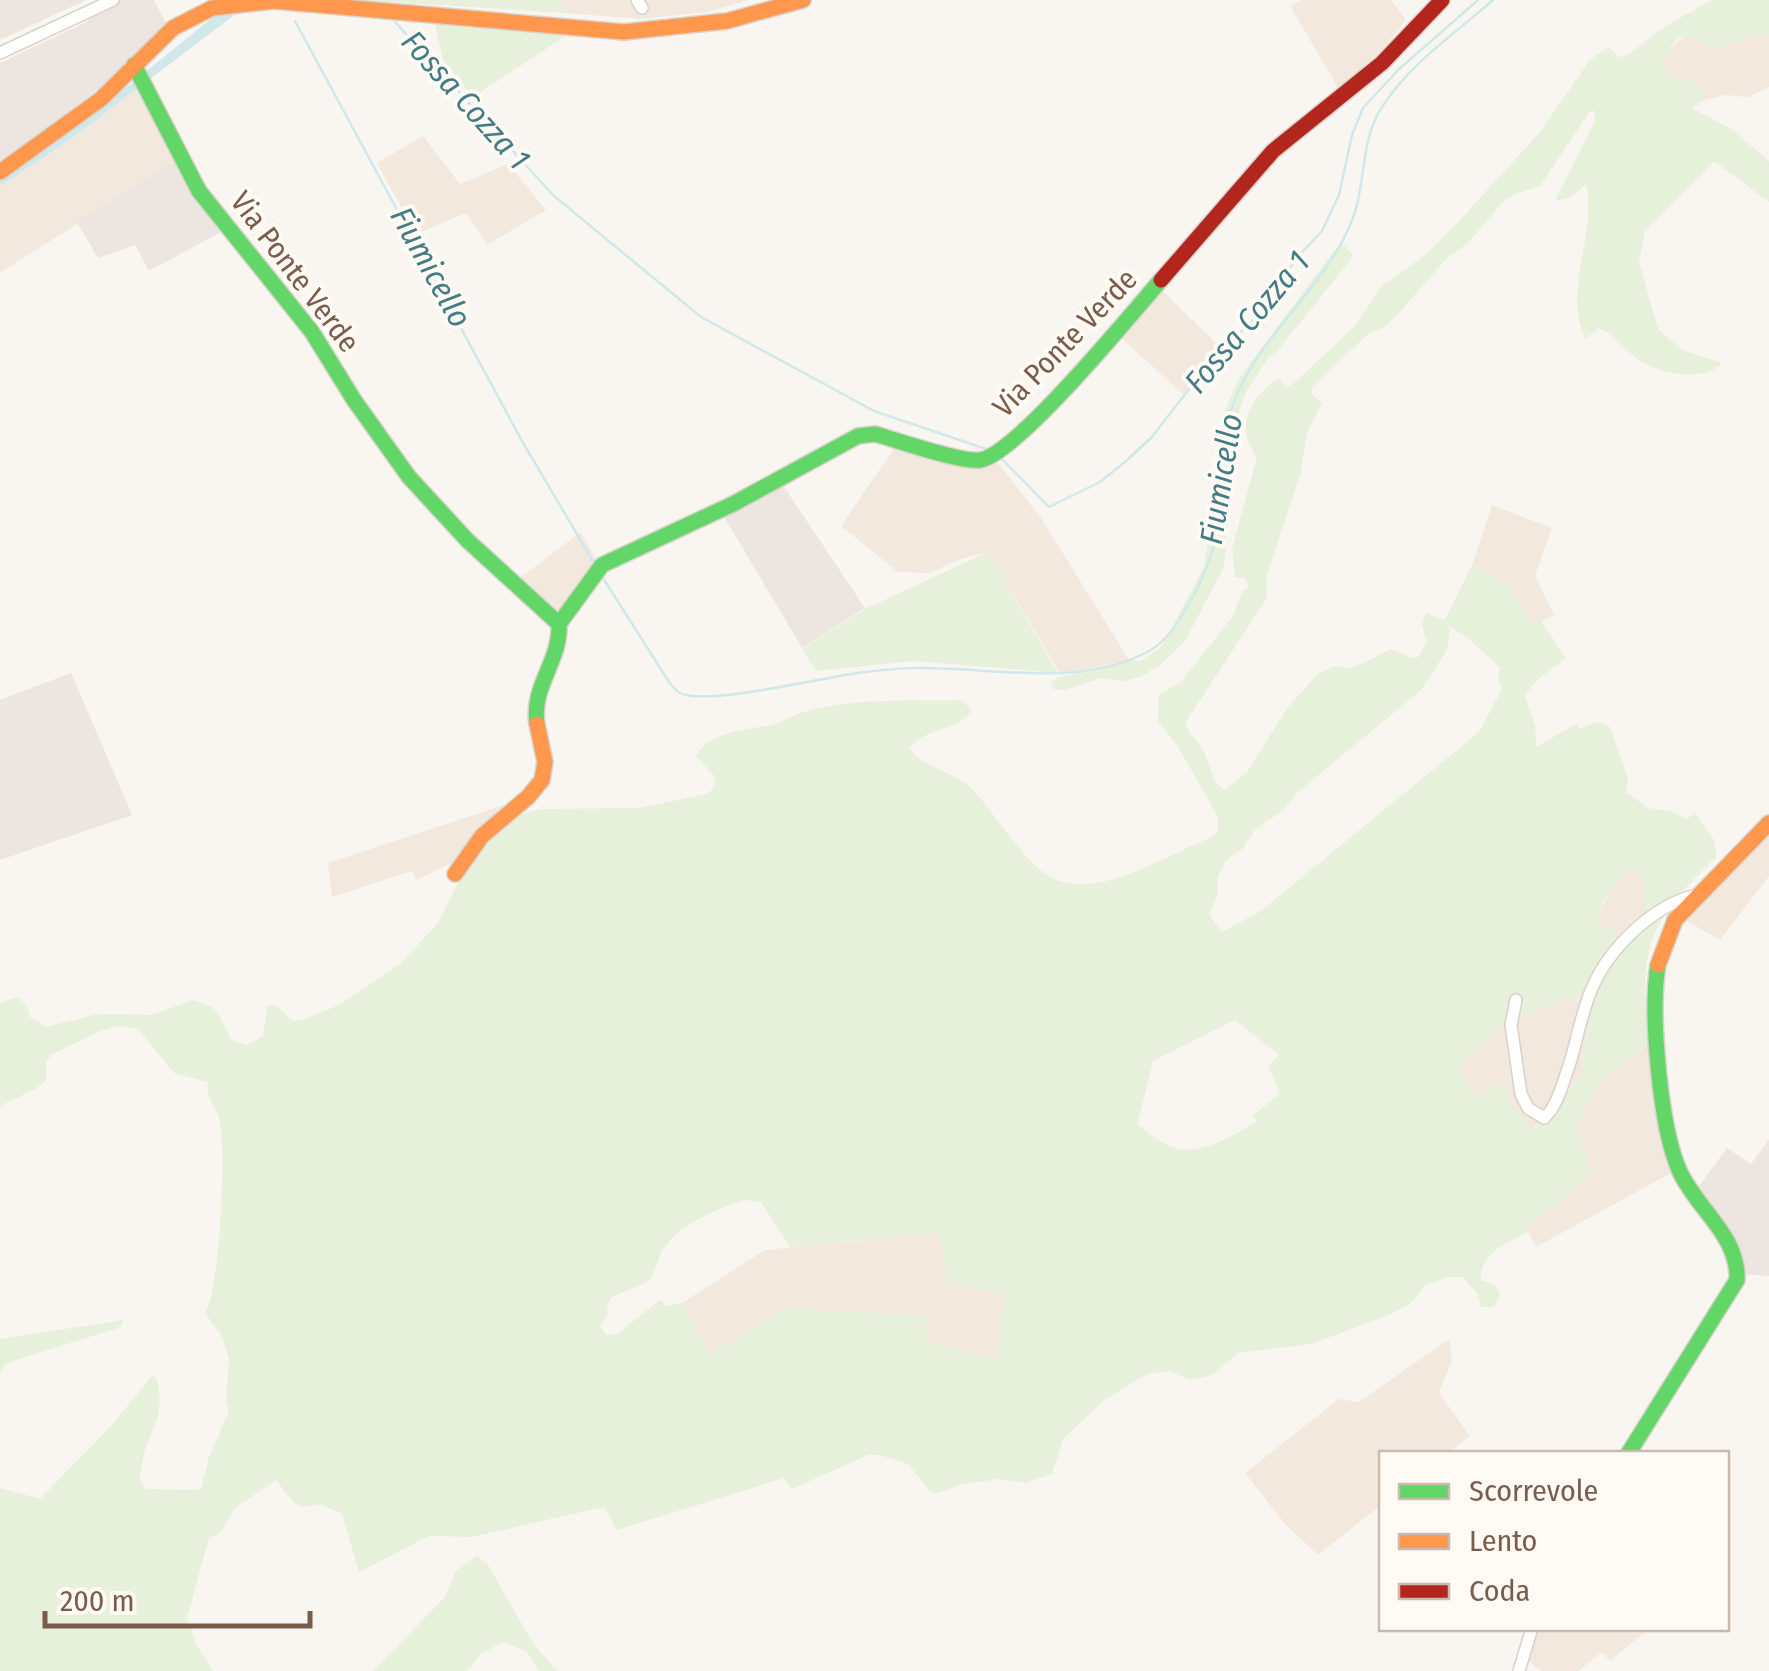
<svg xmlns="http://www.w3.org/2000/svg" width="1769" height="1671" font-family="'Fira Sans Condensed',sans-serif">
<rect width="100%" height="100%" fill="#f9f5f0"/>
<path fill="#f2e8de" d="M557 0H749L706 12 641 19 565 13Z
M1302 0H1391L1406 20 1385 46 1339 89 1290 6Z
M1763 33 1769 35V87L1748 97 1725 95 1704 100 1701 89 1675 80 1662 64 1668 51 1685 35H1690L1710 46 1718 47Z
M142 85 177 160 0 273V186L71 139Z
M423 136 460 184 508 164 546 210 487 245 466 213 416 234 377 163Z
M1161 289 1223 350 1183 394 1119 336Z
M898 443 932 455 986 467 998 463 1041 518 1129 660 1061 675 988 552 960 559 930 573 898 572 841 526Z
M1492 505 1552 528 1535 575 1554 615 1534 625 1509 586 1472 565Z
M581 532 597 561 556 619 520 578Z
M507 804 512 817 498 832 454 862 416 880 412 871 332 897 328 863Z
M1769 827V876L1720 940 1680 917Z
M1631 867 1639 872 1644 882 1648 916 1618 938 1601 928 1598 914 1612 888Z
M1581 994 1589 1022 1580 1077 1532 1131 1512 1103 1505 1083 1474 1096 1459 1065 1506 1021Z
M1650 1044 1659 1136 1671 1173 1536 1247 1525 1227 1591 1175 1575 1125 1601 1081Z
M939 1233 1004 1293 998 1359 927 1342V1316L786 1308 710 1355 682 1303 765 1250Z
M1449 1339 1452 1361 1439 1393 1470 1436 1448 1453 1382 1454 1381 1505 1318 1555 1286 1525 1245 1473 1339 1399 1359 1402Z
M1536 1629H1649L1610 1661 1602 1652 1578 1671H1541L1525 1658Z"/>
<path fill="#ede5e0" d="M0 0H86L0 40Z
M119 0H154L166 23 111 79 0 164V63L84 23Z
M177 160 221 232 149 271 135 245 98 258 77 222Z
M782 484 865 608 802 648 722 513Z
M71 673 132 815 0 860V700Z
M1769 1139V1276L1741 1274 1696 1190 1727 1148 1751 1164Z"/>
<path fill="#e7f0db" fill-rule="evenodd" d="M360 0H557L565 13Z
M1712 0H1769V35L1763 33C1749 38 1731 45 1716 47 1694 49 1684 11 1662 64L1675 79 1691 80 1701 89 1704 100 1692 108 1731 129 1769 161V202L1714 161 1645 232 1639 262 1658 329 1682 350 1722 363C1703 382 1666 375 1644 363 1626 353 1616 334 1598 328L1586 339C1561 293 1598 234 1586 184L1570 198 1555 201 1594 123 1595 111H1590L1540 186 1513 195 1501 204 1468 243 1447 258 1398 314 1383 328 1369 333 1312 387V394L1322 404 1307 433 1300 475 1267 575V598L1185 723C1189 736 1199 740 1204 752 1211 766 1210 781 1225 790L1247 772 1288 707 1317 675 1334 666 1348 668 1360 665 1391 649 1412 658 1418 657 1427 642 1422 625 1426 613 1445 620 1472 565 1509 586 1533 624 1541 621 1566 658 1536 681 1525 695 1535 726 1536 747 1578 723V729L1598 722 1610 727 1628 779 1626 792 1648 808 1671 811 1685 819 1696 814 1714 840 1717 856C1646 925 1638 947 1650 1044L1601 1081 1575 1125 1592 1175 1525 1227 1528 1232C1508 1242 1478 1254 1481 1280L1494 1284 1500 1294 1494 1307H1481L1478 1295 1463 1277H1447L1424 1286 1411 1303 1391 1314 1311 1344 1238 1353 1212 1375 1190 1380 1169 1371 1147 1374 1103 1401 1063 1439 1052 1474 1026 1483 998 1479 960 1485 938 1493 931 1492 908 1464 880 1455H868L792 1489 784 1478 617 1530 604 1507 471 1537 429 1536 359 1572 342 1514 320 1504 303 1507 294 1503 276 1480 235 1508 221 1532 209 1538 187 1618 196 1644 213 1671H0V1488L40 1499 111 1426 152 1376 157 1378 160 1401 157 1419 145 1449 139 1479 146 1489 201 1490 209 1457 229 1411 226 1400 229 1360 223 1338 205 1313C220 1290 227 1145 219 1118 214 1104 205 1098 208 1082L174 1073 138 1029 117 1026 98 1032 51 1055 46 1062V1080L37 1088 0 1106V1003L18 997 27 1006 30 1017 46 1027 98 1014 151 1015 194 1000 210 1006 219 1014 232 1041 248 1045 263 1036 268 1005 276 1006 292 1020 300 1021 339 1005 400 964 439 922 464 871 512 817 540 809 640 808 706 794 712 790 716 778 696 756C708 732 748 730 771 725 784 722 795 714 807 711 857 698 910 701 961 700L972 710C957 732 926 727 909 748 924 769 955 771 973 790 997 816 1016 851 1044 873 1089 907 1168 854 1212 837L1218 831V817L1177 745 1158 721 1159 694 1181 682 1233 616 1242 592 1248 587 1245 578 1235 577 1232 549 1257 457C1233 428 1251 396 1279 378L1287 387 1294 383 1355 326 1382 286 1428 253 1459 221 1540 132 1590 60 1609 47 1619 57 1626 56 1669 24ZM1450 627 1467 637 1500 668 1498 676 1502 689 1479 732 1261 911 1222 932 1209 915 1218 892 1217 878 1226 860 1242 849 1255 830 1282 811 1298 792 1421 690 1447 650ZM1632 867C1649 878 1641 899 1647 916L1618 938 1613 929 1601 928C1592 905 1617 883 1632 867ZM1581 995 1589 1022 1580 1077 1533 1131 1512 1103 1505 1082 1474 1096 1459 1065 1506 1021ZM1235 1020 1279 1055 1268 1066 1280 1094 1252 1116 1257 1122C1232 1135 1201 1157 1172 1147 1160 1143 1148 1132 1137 1125L1153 1061ZM744 1200 761 1202 790 1247 939 1233 947 1284 1004 1294 998 1358 928 1342 927 1316 785 1308 710 1354 682 1303 665 1306 661 1299 617 1334H605L600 1325 608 1314 607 1306 611 1298C621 1291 636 1289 646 1282 657 1274 657 1258 664 1248 680 1224 718 1209 744 1200Z
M435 23 567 35 473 97 443 61Z
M1343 244 1353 255 1348 263 1278 350 1268 358 1246 392 1238 415 1224 567 1185 641 1160 665 1140 677 1125 681 1101 678 1064 690 1053 689 1051 684 1056 678 1129 660 1141 661 1162 646 1204 567 1215 501 1217 449 1223 415 1239 378 1337 247Z
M988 552 1058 673 914 661 816 671 802 649 867 608Z
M123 1320 121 1327 13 1361 5 1365 0 1374V1339Z
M477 1556 488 1565 533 1643 557 1671H539L526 1651 503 1642 481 1654 467 1671H373L446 1596 456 1571Z"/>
<path fill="#d0e8ea" d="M234 0H254L71 139 0 186V178L101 108Z"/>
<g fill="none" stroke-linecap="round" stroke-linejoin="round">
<path stroke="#d0e8ea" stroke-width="2.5" d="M295 21 522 441 594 563
M395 22 554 196 701 317 874 411 992 451
M1001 458 1049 507 1100 482 1126 461 1151 438 1214 357 1259 315 1296 259 1322 231 1339 195 1352 135 1363 108 1399 69 1478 0
M603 578 669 682C674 688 678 694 686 695 717 702 815 680 851 674 873 671 896 668 918 668 994 667 1079 689 1149 651 1164 643 1176 626 1184 612 1201 584 1215 554 1218 521 1222 489 1219 455 1227 424 1247 339 1329 291 1355 212 1366 176 1361 136 1384 104 1411 63 1457 32 1493 0"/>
<defs>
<path id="street" d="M637 0 642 8
M0 53 113 0
M1516 1000 1511 1025 1521 1094 1528 1108 1544 1118C1557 1107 1562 1085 1568 1069 1577 1042 1581 1012 1593 986 1611 946 1655 904 1697 895
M1519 1671 1532 1628"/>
<path id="fast" d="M134 65 199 191 312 332 354 400 409 477 467 540 559 624C561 661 531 686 537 724
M559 624 602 565 733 504 858 436 875 434C897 440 961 463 980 460 1016 455 1132 313 1161 280
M1628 1454 1737 1280C1739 1236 1697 1209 1680 1172 1660 1129 1650 1013 1658 965"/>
<path id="slow" d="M0 172 101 99 173 28 212 8 274 1 624 32 727 21 803 0
M455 874 482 836 528 797 542 780 545 762 537 724
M1658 965 1675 920 1769 823"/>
<path id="jam" d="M1161 280 1273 151 1382 63 1442 0"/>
</defs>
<use href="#street" stroke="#d7d1cb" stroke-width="14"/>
<use href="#fast" stroke="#d9d2cb" stroke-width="18"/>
<use href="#slow" stroke="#d9d2cb" stroke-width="18"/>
<use href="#jam" stroke="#d9d2cb" stroke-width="18"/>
<use href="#street" stroke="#fefefd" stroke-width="11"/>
<use href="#fast" stroke="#63d668" stroke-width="15"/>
<use href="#slow" stroke="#ff974d" stroke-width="15"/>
<use href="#jam" stroke="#b3261e" stroke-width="15"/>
</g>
<g text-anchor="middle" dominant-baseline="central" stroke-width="8" stroke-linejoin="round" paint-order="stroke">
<g font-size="30" fill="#7a5c4d" stroke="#fffaf3">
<text transform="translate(295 272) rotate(53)">Via Ponte Verde</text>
<text transform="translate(1065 343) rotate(-46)">Via Ponte Verde</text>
</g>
<g font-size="32" font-style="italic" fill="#437c86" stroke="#fffaf3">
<text transform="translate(466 100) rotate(48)">Fossa Cozza 1</text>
<text transform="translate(431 267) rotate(61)">Fiumicello</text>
<text transform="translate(1247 322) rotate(-50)">Fossa Cozza 1</text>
<text transform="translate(1221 479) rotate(-81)">Fiumicello</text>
</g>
</g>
<rect x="1379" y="1451" width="350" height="180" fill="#fffaf3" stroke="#cabbb1" stroke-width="2.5"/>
<rect x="1399" y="1484" width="50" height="15" fill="#63d668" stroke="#cabbb1" stroke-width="2.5"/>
<text x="1469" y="1501" font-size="30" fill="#7a5c4d">Scorrevole</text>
<rect x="1399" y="1534" width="50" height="15" fill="#ff974d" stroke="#cabbb1" stroke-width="2.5"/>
<text x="1469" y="1551" font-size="30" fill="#7a5c4d">Lento</text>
<rect x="1399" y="1584" width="50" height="15" fill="#b3261e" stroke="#cabbb1" stroke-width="2.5"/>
<text x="1469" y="1601" font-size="30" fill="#7a5c4d">Coda</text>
<path d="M45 1611v15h265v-15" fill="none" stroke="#7a5c4d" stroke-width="5"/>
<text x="60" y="1611" font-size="30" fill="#7a5c4d" stroke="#fffaf3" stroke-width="8" paint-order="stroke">200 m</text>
</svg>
